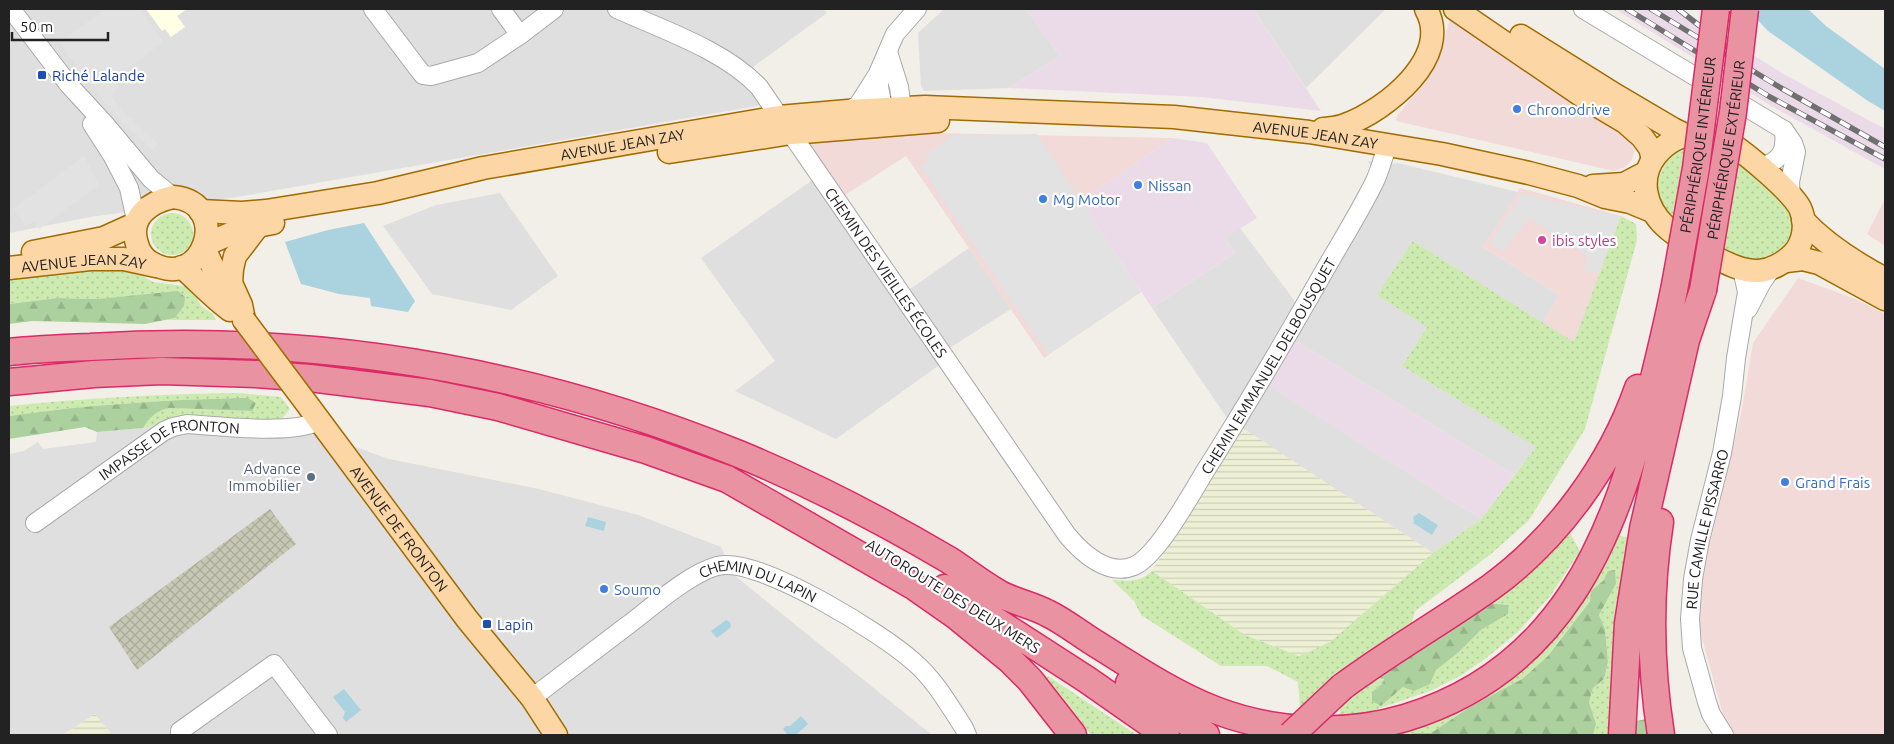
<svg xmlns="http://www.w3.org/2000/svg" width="1894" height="744" font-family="Ubuntu,sans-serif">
<defs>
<pattern id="construction-cross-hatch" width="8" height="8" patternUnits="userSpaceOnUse" patternTransform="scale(1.25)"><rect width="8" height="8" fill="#c7c7b4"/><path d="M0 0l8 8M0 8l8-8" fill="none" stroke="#abab9a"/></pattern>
<pattern id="farmland-rules" width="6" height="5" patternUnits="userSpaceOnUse" patternTransform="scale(1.25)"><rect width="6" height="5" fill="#eef0d5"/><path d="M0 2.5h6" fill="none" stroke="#ccceb7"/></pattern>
<pattern id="grass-dots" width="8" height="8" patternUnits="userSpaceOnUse" patternTransform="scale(1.25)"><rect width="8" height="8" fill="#cdebb0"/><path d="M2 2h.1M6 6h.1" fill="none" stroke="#b0c997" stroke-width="1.8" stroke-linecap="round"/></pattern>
<pattern id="forest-firs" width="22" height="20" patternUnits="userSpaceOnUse" patternTransform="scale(1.25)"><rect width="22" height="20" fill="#add19e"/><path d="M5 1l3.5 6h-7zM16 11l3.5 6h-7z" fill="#95b388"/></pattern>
</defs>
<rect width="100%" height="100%" fill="#f2efe9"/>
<path fill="#e0dfdf" d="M9 9H824L827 13 742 75 762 105 237 197 90 217 9 233Z
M944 9H1026L1060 56 1009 88 924 91 921 86 918 33Z
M1253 9H1386L1306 88Z
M1368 161 1392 164 1398 163 1518 192 1483 247 1559 295 1543 323 1413 241 1427 327 1402 366 1537 447 1514 475 1293 339 1267 384 1481 519 1433 553 1227 418 1152 308 1235 253 1225 238 1240 228 1297 304 1371 168Z
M814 179 897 298 969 248 1011 309 948 349 952 356 836 439 735 391 775 361 701 258Z
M500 193 558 276 511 310 432 294 383 226 436 205Z
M186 417 281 420 389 459 539 489 638 515 721 547 734 575 932 735H112L95 714 63 735H9V454L24 451 38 442 43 449 96 442 97 432 143 428Z"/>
<path fill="#f2dad9" d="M1450 20 1624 136 1635 150 1631 161 1625 167 1614 171 1396 121 1397 116 1428 78 1439 56Z
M939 133 1172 138 1081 201 1141 292 1044 358 906 156 842 197 807 146 808 142Z
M1520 188 1621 216 1575 343 1543 323 1559 295 1483 247Z
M1885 199V246L1867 234Z
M1798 278 1853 298 1885 314V735H1733L1725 722 1699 627V592L1709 546 1741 414 1753 343Z"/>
<path fill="#ebdbe8" d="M1026 9H1253L1321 111 1201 97 1009 88 1060 56Z
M1615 9H1678L1789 77 1885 129V169L1773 107Z
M1172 138 1207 143 1257 218 1225 238 1235 253 1152 308 1081 201Z
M1293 339 1514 475 1481 519 1266 384Z"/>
<path fill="#ffffe5" d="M146 9H187L177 16 185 27 171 37 165 29 162 31Z"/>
<path fill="url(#construction-cross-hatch)" d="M270 509 296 544 137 670 109 627Z"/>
<path fill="url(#farmland-rules)" d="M1240 426 1433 553 1330 642 1299 656 1245 635 1152 571Z
M95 714 112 735H63Z"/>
<path fill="url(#grass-dots)" d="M1695 149 1733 160 1744 166 1791 208 1793 231 1790 242 1784 249 1767 259 1756 261 1747 260 1698 240 1660 209 1656 185 1665 164 1672 155 1678 151Z
M151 234a21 21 0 1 1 42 0a21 21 0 1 1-42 0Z
M1621 216 1636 224 1637 240 1585 429 1529 520 1491 554 1415 611 1411 626 1300 710 1298 682 1267 666H1221L1141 615 1134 601 1112 580C1128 581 1139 583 1152 571L1245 635 1299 656 1330 642 1433 553 1481 519 1536 447 1402 366 1427 327 1377 295 1413 241 1574 342Z
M122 269 136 272 153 282 191 287 201 306 213 314 216 320H165L175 318 98 299 57 298 9 304V279L95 270Z
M237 393 281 397 290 409 281 420 186 417 143 428C150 417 155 412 168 408L252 411 248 398H238C161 400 85 405 9 416V406C85 398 161 394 237 393Z
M1566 526 1580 551 1551 595 1518 632 1485 659 1460 676 1430 691 1363 714 1339 717 1341 702 1379 673 1384 679 1383 683 1372 692 1381 706 1403 687 1429 684 1435 670 1459 652 1481 630 1508 614 1509 605 1485 603Z
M1617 535 1633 539 1613 735H1593L1596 724 1589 702 1593 688 1604 679 1608 662 1605 629 1599 615 1616 584 1608 571 1603 581 1592 591 1590 600 1548 656 1522 679 1470 707 1431 733 1381 735 1455 710Z
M1048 676 1137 735H1091L1063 698 1046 680Z"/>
<path fill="url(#forest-firs)" d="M178 291 185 297 184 306 175 318 145 324 33 321 9 324V304L57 298 98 299Z
M238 398H248L256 403 252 411 168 408C155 412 150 417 143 428L97 432 85 427 9 439V416C85 405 161 400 238 398Z
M1615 570 1616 584 1599 615 1605 629 1608 662 1604 679 1593 688 1589 702 1596 724 1593 735H1408L1415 733H1431L1470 707 1522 679 1548 656 1590 601 1591 591 1603 581 1608 571Z
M1485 603 1509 605 1508 614 1481 630 1459 652 1436 670 1430 684 1414 691 1403 687 1381 706 1372 701V692L1383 683 1384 679 1377 677Z
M1647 719 1649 735H1635L1636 721Z"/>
<path fill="#e2e2e2" d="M106 9H140L163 42 115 78 119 83 112 97 123 111 158 144 152 150 117 117 95 91 59 42Z
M1037 134 1141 292 1048 355 920 166 929 160 925 155 952 136Z
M84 156 99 185 39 229 34 221 26 226 13 209Z
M1522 193 1620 217 1599 274 1584 270 1587 256 1529 218 1503 252 1490 242Z"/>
<path fill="#aad3df" d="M1747 9H1808L1826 26 1885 69V111L1868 101 1768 31Z
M364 223 415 301 408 312 371 306 370 298 339 294 301 284 285 242 328 230Z
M1419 513 1438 525 1432 535 1413 523 1414 521 1413 517Z
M588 517 606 522 604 531 585 526Z
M726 620 730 622 731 627 717 638 711 631Z
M344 689 361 710 346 722 343 718 345 712 333 697Z
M801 716 808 724 796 735H788L783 729 786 726H790Z"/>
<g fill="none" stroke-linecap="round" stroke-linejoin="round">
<defs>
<g id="minor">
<path d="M11 9 69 85 104 123 151 179 173 197"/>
<path d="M373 9 416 66 423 75 431 76 478 63 520 35 554 9"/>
<path d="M501 9 520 35"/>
<path id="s1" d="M617 9C663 30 724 50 759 87L1067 535C1082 553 1108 577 1134 566 1157 556 1190 496 1204 473 1245 408 1284 342 1322 275 1339 245 1358 215 1374 183 1380 171 1383 157 1388 144"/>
<path d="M1583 9 1784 130 1793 143 1796 152 1790 182 1791 197"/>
<path d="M888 52 899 87 902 108 896 118"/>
<path d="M848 111 858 105 879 72"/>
<path d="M890 120 882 103 879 87V71L895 34 917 9"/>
<path d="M92 124 112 155 129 188 136 220"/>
<path d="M1761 167C1782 160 1786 151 1784 130"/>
<path d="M1748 309 1762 282 1772 268"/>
<path id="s2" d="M35 523 164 431 173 427 187 424C220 426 292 435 319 421"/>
<path id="s3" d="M532 698C564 674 596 649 628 625 651 608 696 567 724 565 766 562 882 633 914 662 935 680 949 705 964 728L967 735"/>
<path d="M180 735V731L274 664 328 735"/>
<path id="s4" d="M1724 735 1711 714 1707 702 1692 648 1690 619 1693 579 1700 540 1722 453 1732 396 1736 358 1747 292 1742 269"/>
</g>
<g id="major">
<path d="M1455 9 1588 100 1625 122 1642 137 1650 148 1653 159"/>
<path d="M1521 36 1617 96 1673 129 1685 135"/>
<path d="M1323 129C1330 128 1338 128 1345 125 1386 110 1453 57 1426 9"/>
<path d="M1698 134C1710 136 1721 138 1731 144 1748 155 1791 191 1800 208 1807 223 1804 243 1793 254 1784 263 1771 270 1759 271 1741 272 1722 261 1706 253 1692 245 1676 237 1665 226 1645 207 1638 178 1656 155 1668 141 1680 135 1698 134Z"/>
<path d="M669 152 791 133 938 121"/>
<path d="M1593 186 1624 184 1647 172"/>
<path d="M173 197C234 202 203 295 150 262 143 258 139 251 137 244 128 217 150 202 173 197Z"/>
<path id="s5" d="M200 211 242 213 266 211 378 193 483 168 779 117 848 111 925 107 1174 117 1309 132 1442 154 1529 173 1578 186 1605 197 1630 202 1652 211"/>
<path d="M1803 220C1826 245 1855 263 1885 279"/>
<path d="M205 245 241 229 273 223"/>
<path d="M204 248 218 278 230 299"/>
<path d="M33 252 104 238 135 224"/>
<path d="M1786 261 1803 259 1819 263 1885 299"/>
<path d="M182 267C198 281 212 297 230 310"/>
<path id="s6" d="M9 268 90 259H124L156 266"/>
<path d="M244 320 241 305 231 283 232 269 235 256 258 226"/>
<path id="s7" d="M310 408 467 619 532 698 556 735"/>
</g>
<path id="highway" d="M9 352C36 349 63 348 90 347 313 333 532 370 739 454 812 484 881 520 949 560 966 571 982 584 1000 594 1015 602 1032 605 1047 613 1062 620 1076 631 1090 640 1130 665 1171 693 1215 710 1275 733 1344 736 1405 718 1561 671 1614 539 1650 394 1660 354 1670 314 1677 274
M9 382 94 374 162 371 256 374 310 378 430 393 498 407 646 450 727 479 915 587 955 615 1010 660 1030 680 1073 735
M1660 522C1649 592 1650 665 1661 735
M945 588 1086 679 1166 735
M1129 683 1206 735
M1342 687C1390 651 1442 622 1491 587 1557 539 1611 465 1638 388
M1622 735 1628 623 1643 529 1686 340 1703 290"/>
</defs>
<use href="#minor" stroke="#a9a9a9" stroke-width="20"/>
<use href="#major" stroke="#a06b00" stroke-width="25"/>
<use href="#highway" stroke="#dc2a67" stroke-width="29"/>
<use href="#minor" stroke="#fff" stroke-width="18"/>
<use href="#major" stroke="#fcd6a4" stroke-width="22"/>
<use href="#highway" stroke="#e892a2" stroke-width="26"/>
<defs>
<path id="rail" d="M1627 9 1770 97 1885 159
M1651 9 1781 88 1885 147
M1678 9 1732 51"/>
</defs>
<use href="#rail" stroke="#707070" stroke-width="5.5"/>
<use href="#rail" stroke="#fff" stroke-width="4" stroke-dasharray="11" stroke-linecap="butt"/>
<defs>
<path id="major-bridge" d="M244 320 310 408"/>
<g id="highway-bridge">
<path id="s8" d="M1677 274 1696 168 1716 9"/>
<path id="s9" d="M1703 290 1733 112 1745 9"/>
<path d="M1291 735 1342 687"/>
</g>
</defs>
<use href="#major-bridge" stroke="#a06b00" stroke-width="25" stroke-linecap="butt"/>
<use href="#highway-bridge" stroke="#dc2a67" stroke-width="29" stroke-linecap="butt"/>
<use href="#major-bridge" stroke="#fcd6a4" stroke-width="22"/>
<use href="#highway-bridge" stroke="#e892a2" stroke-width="26"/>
</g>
<g fill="#1a4fb4" stroke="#fff" stroke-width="2">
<rect x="37" y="70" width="10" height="10" rx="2.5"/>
<rect x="482" y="619" width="10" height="10" rx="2.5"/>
</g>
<g fill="#3f7fe0" stroke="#fff" stroke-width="2">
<circle cx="1517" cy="109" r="5"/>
<circle cx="1138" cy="185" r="5"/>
<circle cx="1043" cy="199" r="5"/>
<circle cx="1785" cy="482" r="5"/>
<circle cx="604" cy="589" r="5"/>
</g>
<circle fill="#d1479c" stroke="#fff" stroke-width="2" cx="1542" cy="240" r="5"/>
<circle fill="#5c6f8a" stroke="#fff" stroke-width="2" cx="311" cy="477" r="5"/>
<g text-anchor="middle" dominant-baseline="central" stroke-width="4.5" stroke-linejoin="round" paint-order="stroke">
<g font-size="15" fill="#164399" stroke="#fff" text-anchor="start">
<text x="52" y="75">Riché Lalande</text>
<text x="497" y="624">Lapin</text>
</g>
<g font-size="15" fill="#366cbe" stroke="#fff" text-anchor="start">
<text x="1527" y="109">Chronodrive</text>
<text x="1148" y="185">Nissan</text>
<text x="1053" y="199">Mg Motor</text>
<text x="1795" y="482">Grand Frais</text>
<text x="614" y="589">Soumo</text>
</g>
<g font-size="15" fill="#222" stroke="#fff">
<text stroke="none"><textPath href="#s5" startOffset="1126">AVENUE JEAN ZAY</textPath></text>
<text stroke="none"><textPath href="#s5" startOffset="429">AVENUE JEAN ZAY</textPath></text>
<text stroke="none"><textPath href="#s8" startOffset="131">PÉRIPHÉRIQUE INTÉRIEUR</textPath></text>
<text stroke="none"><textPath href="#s9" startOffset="142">PÉRIPHÉRIQUE EXTÉRIEUR</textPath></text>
<text stroke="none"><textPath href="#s6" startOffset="75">AVENUE JEAN ZAY</textPath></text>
<text stroke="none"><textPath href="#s1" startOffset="388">CHEMIN DES VIEILLES ÉCOLES</textPath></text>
<text stroke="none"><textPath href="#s1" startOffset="1028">CHEMIN EMMANUEL DELBOUSQUET</textPath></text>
<text stroke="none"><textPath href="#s2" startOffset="158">IMPASSE DE FRONTON</textPath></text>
<text stroke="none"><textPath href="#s7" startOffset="150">AVENUE DE FRONTON</textPath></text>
<text stroke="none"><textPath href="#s4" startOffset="214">RUE CAMILLE PISSARRO</textPath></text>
<text stroke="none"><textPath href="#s3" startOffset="271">CHEMIN DU LAPIN</textPath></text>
<text transform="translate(953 596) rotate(32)">AUTOROUTE DES DEUX MERS</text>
</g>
<g font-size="15" fill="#b23c85" stroke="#fff" text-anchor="start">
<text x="1552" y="240">ibis styles</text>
</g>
<g font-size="15" fill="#4e5e75" stroke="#fff" text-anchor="end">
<text x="301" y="468">Advance<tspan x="301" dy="17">Immobilier</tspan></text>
</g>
</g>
<rect width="1894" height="744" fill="none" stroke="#222222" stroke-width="20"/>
<path d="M12 32v8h96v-8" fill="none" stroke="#222222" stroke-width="2.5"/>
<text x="20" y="32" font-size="15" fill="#222222" stroke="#ffffff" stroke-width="4" paint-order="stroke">50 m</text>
</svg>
